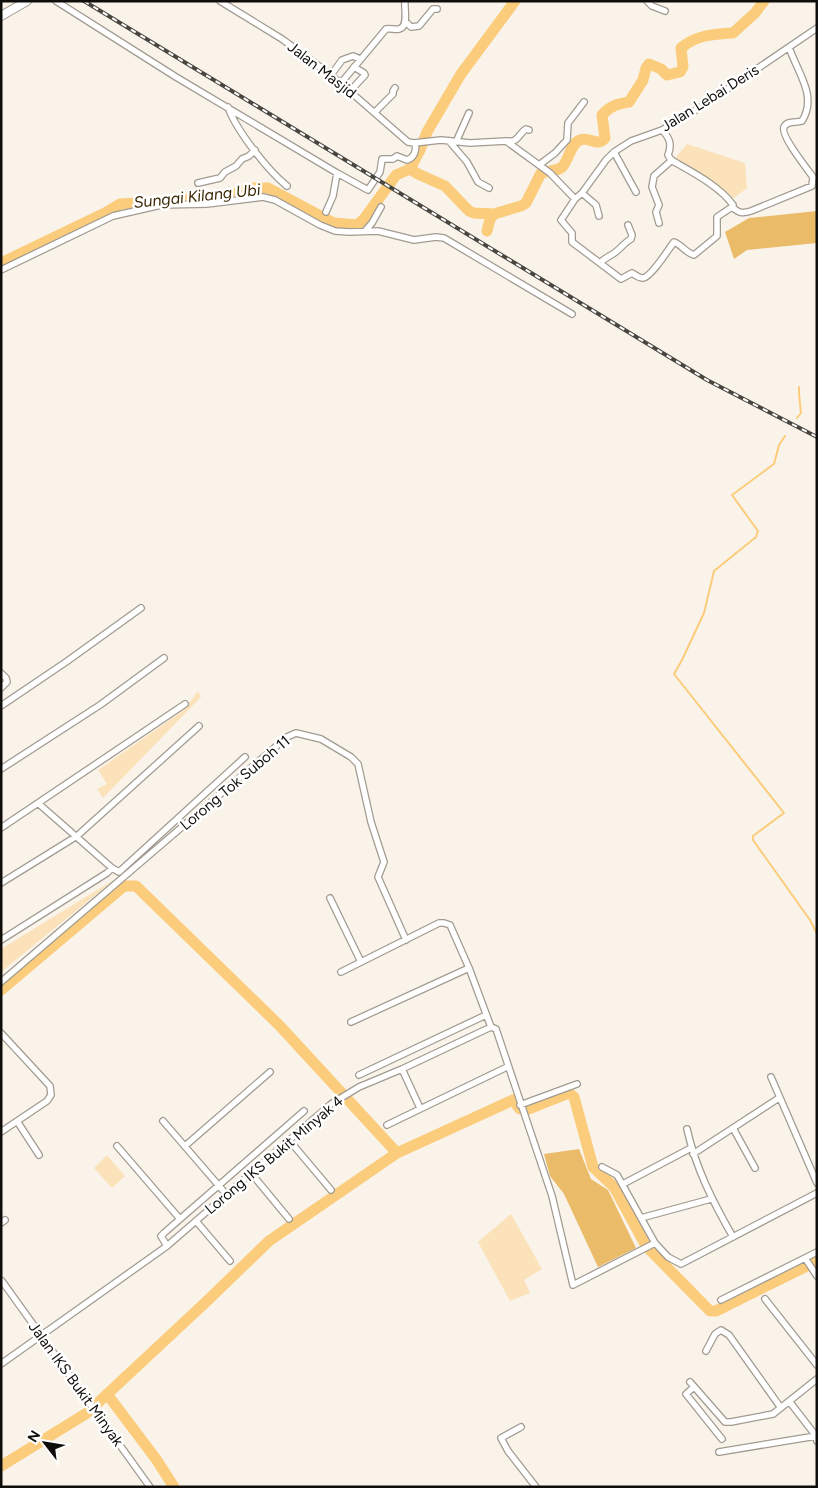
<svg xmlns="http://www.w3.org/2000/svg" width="818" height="1488" font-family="Figtree,sans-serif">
<rect width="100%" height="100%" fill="#faf3e9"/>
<path fill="#fbe2ba" d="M687 144 745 163 747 188 734 198 675 158Z
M198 691 201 697 103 798 97 789 107 784 98 770 184 710Z
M115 879 1 972V949Z
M107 1155 125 1176 112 1188 94 1168Z
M511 1214 542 1269 524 1280 530 1293 510 1301 478 1242Z"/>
<path fill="#eabc6a" d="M817 211V243L747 250 734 259 725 232 749 218Z
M579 1149 591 1179 608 1190 636 1248 598 1267 564 1194 550 1176 544 1154Z"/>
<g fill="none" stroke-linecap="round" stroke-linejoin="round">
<path stroke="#fbcc7b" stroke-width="2" d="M797 418 801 413 799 394V387
M785 436 779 445 774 464 732 495 758 531 756 537 714 571 704 613 682 660 674 674 784 813 753 836V840L810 920 817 934"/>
<path stroke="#fbcc7b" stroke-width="11" d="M410 169 420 150 427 132 461 74 515 1
M487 231 490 219 494 214
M1 263 105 213 120 204 176 201 238 193 250 188H268L334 223 357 225 364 219 396 175 410 169 418 174 445 186 469 211 474 213 494 214 521 206 526 203 541 173C547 171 559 171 563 166 569 159 571 143 580 140 590 136 597 148 605 138L602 115C610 106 617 104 629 102L643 80 646 68 649 64 661 69 667 75 680 72 683 67 681 48C696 35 714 34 733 33L755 13 764 1
M1 990 124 886H136L279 1025 397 1153
M107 1394 156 1459 174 1487
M1 1466 87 1413 207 1301 269 1241 397 1153 513 1100 520 1109H529L569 1093 574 1097 593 1167 614 1187 646 1246 710 1311H716L817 1261"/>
<defs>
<path id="street" d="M56 1 176 77 337 173 333 196 326 212
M220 1 282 39 331 75 408 142 414 143 441 140 470 143 506 141 550 173 575 199
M647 1 652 6 665 11
M405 21 411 27 419 26 433 9H437
M331 75 342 60 353 56 360 59
M341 83 386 29C391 28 395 30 399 29 409 27 404 9 405 1
M350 91 365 75 364 73 354 67
M228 107C236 130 268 171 287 186
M375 112 393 94V91L395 88
M662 130C670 138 672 145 668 155L671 160C690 171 720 186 733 205L732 207 717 217V236L694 255C686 253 682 245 674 242 668 250 651 277 643 278 639 278 635 275 632 273L621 279 572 242V233L561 220 575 199 582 193 606 160 614 152 631 141 662 130 701 107 817 28
M449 141 467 162 478 182 489 188
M508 141C518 143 519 133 526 129L529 130
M456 142 469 113
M614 152 636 192
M539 165 555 153 567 140 568 123 584 102
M337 173 368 190 380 172 382 159H393L397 156 407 160C414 158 417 150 415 143
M198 183 220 178 225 172 236 166 242 159 249 156 255 150
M582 193 596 205 599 216
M732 207C739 213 742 214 751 211L812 186 813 177C808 170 780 135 784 127 787 120 796 123 802 121 818 96 797 72 789 47
M659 223 656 212 659 205 652 187 654 176 672 160
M365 231 372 223 381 207
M600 263C605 257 612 256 618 250 623 246 625 242 631 239L632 235 628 225
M1 270 113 216 161 205 207 204 263 197 275 200 320 225 335 231 349 232 378 231 414 240 436 237 444 238 572 314
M1 673 6 678 7 682 1 688
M1 706 66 662 141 608
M1 769 100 705 164 658
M39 804 112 868 119 872 245 757
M1 828 185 704
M1 883 77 836 199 726
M330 898 361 962
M1 940 107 873 112 868
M341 972 439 923H444L450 925 469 968 491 1027
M1 982 287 737 296 733 321 739 351 757 358 764 371 822 384 862 378 877 406 940
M351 1022 469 968
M1 1033 50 1086 51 1095 47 1101 1 1132
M402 1069 420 1108
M359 1075 486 1015
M771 1077 817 1183
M520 1105 577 1084
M17 1121 39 1155
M163 1121 226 1194
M387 1125 507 1067
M733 1128 755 1168
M687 1129C696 1169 713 1202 733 1237
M289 1140 331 1190
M117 1146 180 1219
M185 1146 270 1072
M693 1154 779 1098
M602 1167 617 1175 655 1243 668 1257 681 1264 817 1193
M251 1173 289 1219
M623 1184 691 1148
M641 1218 711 1199
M196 1221 230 1261
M1 1223 5 1220
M167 1246 161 1236 164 1233 304 1111
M805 1258 817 1276
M2 1281 150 1487
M765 1299 817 1365
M721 1300 817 1252
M706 1351 715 1334 721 1330 729 1335 781 1408
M1 1364 167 1246 331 1104 359 1087 402 1069 491 1027 496 1029 552 1196 573 1285 655 1243
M690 1382 725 1422H731L773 1414 817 1379
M694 1387 686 1394 722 1439
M789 1401 816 1436 817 1441
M521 1427 501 1438 508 1451 536 1487
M719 1452 816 1436"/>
<path id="secondary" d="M1 16 27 1"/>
</defs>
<use href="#street" stroke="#a19b91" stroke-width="8"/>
<use href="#secondary" stroke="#a19b91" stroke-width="10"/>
<use href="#street" stroke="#fff" stroke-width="5.5"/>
<use href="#secondary" stroke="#fff" stroke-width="8"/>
<defs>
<path id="rail" d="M84 1 707 380 817 437"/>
</defs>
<use href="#rail" stroke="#494640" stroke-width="4"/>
<use href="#rail" stroke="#fff" stroke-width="2" stroke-dasharray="5.5" stroke-linecap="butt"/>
</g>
<g text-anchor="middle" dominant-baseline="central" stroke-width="5" stroke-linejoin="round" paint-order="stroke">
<g font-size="15" fill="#100e0a" stroke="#fff">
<text transform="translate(322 70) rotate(38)">Jalan Masjid</text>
<text transform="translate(710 98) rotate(-32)">Jalan Lebai Deris</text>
<text transform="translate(235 783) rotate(-40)">Lorong Tok Suboh 11</text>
<text transform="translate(274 1155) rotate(-40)">Lorong IKS Bukit Minyak 4</text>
<text transform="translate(76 1384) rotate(54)">Jalan IKS Bukit Minyak</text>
</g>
<g font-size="16" font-style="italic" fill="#392602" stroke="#fff">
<text transform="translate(197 196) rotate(-6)">Sungai Kilang Ubi</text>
</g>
</g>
<rect width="818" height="1488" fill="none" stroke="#100e0a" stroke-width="5"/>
<g transform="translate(45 1443) rotate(301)" stroke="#ffffff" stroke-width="4" paint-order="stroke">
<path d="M0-4L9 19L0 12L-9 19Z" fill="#100e0a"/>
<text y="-8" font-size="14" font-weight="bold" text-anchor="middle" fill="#100e0a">N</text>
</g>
</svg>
